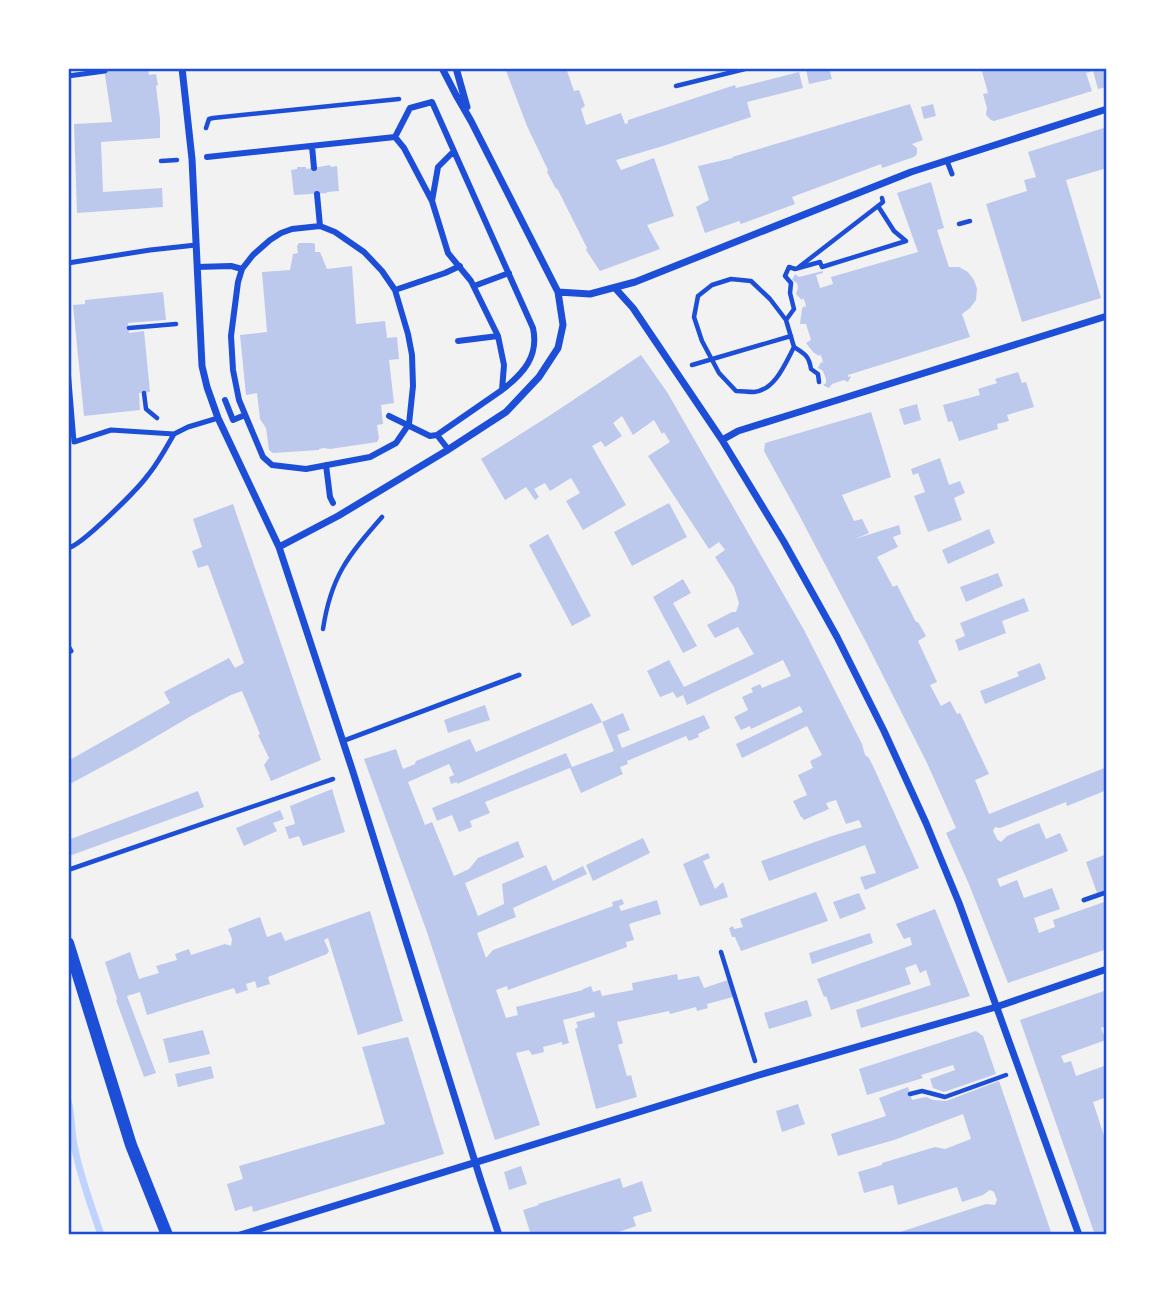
<svg xmlns="http://www.w3.org/2000/svg" width="1175" height="1303" font-family="'Noto Sans',sans-serif">
<rect width="100%" height="100%" fill="#f2f2f2"/>
<g fill="none" stroke-linecap="round" stroke-linejoin="round">
<path stroke="#bfd3fe" stroke-width="7" d="M68 1101C72 1115 71 1130 74 1145 80 1176 91 1205 101 1235"/>
</g>
<path fill="#bdc9ec" d="M104 68H148L149 75 156 74 158 85 156 86 160 119V138L101 142 103 192 162 188 163 207 77 213 74 124 112 122Z
M505 68H566L574 91 579 90 585 106 581 109 586 125 621 113 625 124 628 123V120L735 85 736 88 799 72 803 88 747 102 751 117 663 146 616 160 621 170 654 158 674 216 647 225 660 249 600 271 586 250 587 248 557 188 556 189 547 172 548 170 527 126Z
M808 68H829L832 79 809 84 806 69Z
M981 68H1107V87L1098 89 1093 71 1086 73 1092 91 994 121 991 120 986 115 987 108 983 94 988 93Z
M910 104 923 140 912 144 917 148V154L914 157 882 168 881 164 792 197 795 204 741 224 739 221 705 233 696 207 709 200 698 166 733 158 732 157Z
M933 104 936 116 924 119 921 107Z
M1107 127V168L1066 180 1101 298 1022 322 986 204 1027 191 1024 180 1036 177 1028 152Z
M330 165 331 167 337 166 339 191 327 192V193L294 195 291 170 297 169V167H306V169Z
M931 182 944 228 937 230 949 267H959L968 272 974 280 977 289 976 300 970 308 962 314 970 337 848 375V377L851 376 848 382 844 380 832 384 829 388 823 385 826 383V379L823 371 818 368 821 362 823 363 822 358 820 354 819 356 813 352 806 343 811 340 806 324H800L802 309 804 306 806 308 805 302 803 298 802 300 796 294 798 288 797 283 792 280 795 274 799 277 823 271V273L816 275 820 288 833 284 831 277 918 252 897 193Z
M299 243H312L315 244V252H320L327 269 352 266 356 324 385 321 387 338 397 337 399 359 389 360 394 403 381 405 383 424 377 425 379 438 377 442 330 449 324 448 319 449V450L273 453 269 450 266 428 260 419 257 393 246 395 240 335 267 332 262 272 290 270 293 254 298 253 297 246Z
M163 292 166 320 128 323 129 333 144 331 150 392 139 393 140 410 84 416 73 305 85 304V300Z
M641 355 667 392 804 630 862 744 865 755 869 758 874 768 919 868 865 890 860 877 876 873 865 845 769 881 761 861 832 836 862 827 859 820 846 824 836 800 826 803 829 809 804 820 802 817H801L793 801 807 795 798 775 813 768 810 761 822 755 807 726 742 758 736 744 803 712 800 706 751 729 750 726 741 730 734 717 748 710 742 697 753 692 751 688 760 684 762 688 791 676 783 660 687 705 683 695 677 698 673 692 660 697 647 671 669 660 684 687 754 654 738 627 715 638 707 625 732 612H736L739 603 734 587 715 557 725 550 719 542 709 549 648 456 670 442 664 432 662 434 654 420 633 435 622 416 613 423 622 436 605 447 601 441 592 446 626 505 583 530 566 501 580 493 571 478 550 491 545 483 534 489 539 497 535 500 526 487 505 500 481 459 549 416Z
M1018 372 1022 383 1026 382 1034 407 1007 415 1009 421 997 424 998 429 959 441 952 421 948 422 943 405 980 395 978 389 997 383 995 379Z
M917 404 921 420 904 425 899 409Z
M871 412 891 477 842 495 854 521 862 519 869 533 855 539 899 525 901 534 893 537 898 547 877 557 893 587 897 585 916 622H918L926 636 918 641 937 682 930 685 941 706 950 701 957 714 960 713 989 774 975 780 989 814 1107 767V790L1067 806 1066 802 1000 828 995 827 993 831 997 839 1001 842 1007 836 1039 823 1046 839 1060 833 1068 851 997 879 1000 887 1017 880 1024 898 1052 888 1060 909 1034 918 1039 933 1055 927 1053 920 1107 901V949L1008 983 968 882 946 833 956 828 927 763 867 644 798 513 764 451 765 443Z
M940 458 949 485 960 481 965 493 954 498 962 520 928 532 914 496 925 492 918 473 913 475 911 469Z
M669 503 687 537 632 566 614 532Z
M233 504 321 760 271 781 264 765 269 758 258 735 260 734 242 691 231 695 191 716 135 749 68 785V761L170 703 164 692 229 658 235 668 244 663 208 565 198 568 192 551 202 547 193 519Z
M989 529 995 543 948 564 942 550Z
M548 534 591 616 572 626 529 545Z
M998 573 1003 586 966 602 960 587Z
M683 579 691 593 673 603 697 646 683 653 653 597Z
M1024 598 1029 611 1002 621 1006 633 959 651 955 640 965 636 960 623Z
M1040 663 1046 679 985 704 980 691 1019 676 1017 672Z
M592 703 602 722 623 713 630 730 617 735 622 748 704 715 710 728 698 734 699 737 689 741 686 736 627 761 628 764 620 767 623 774 581 793 570 768 485 802 490 813 470 821 472 827 459 832 452 815 437 821 432 808 566 753 572 767 614 751 602 722 457 784V782L451 784 449 777 454 775 449 764 408 782 425 825 432 822 454 876 469 869 478 858 518 841 524 857 465 883 478 916 504 904 502 884 546 865 553 881 583 866 587 874 513 908 516 917 477 933 486 958 493 950 613 906 612 902 622 899 624 904 619 906 621 911 657 900 661 914 629 924 634 940 626 942 627 947 508 990 507 986 496 990 506 1018 518 1015 516 1007 583 990V989L591 986 593 992 600 990 602 996 633 990 632 983 677 974 678 980 699 976 704 988 728 980 733 997 707 1004 708 1008 697 1011 696 1007 670 1014 669 1011 617 1022 623 1043 618 1045 627 1076 631 1075 637 1097 596 1109 575 1029 578 1027 576 1022 595 1017 594 1012 563 1020 569 1043 562 1045V1042L543 1047 544 1052 532 1055 529 1050 516 1053 540 1125 495 1140 427 932 364 759 396 749 403 769 415 764 416 761 470 739 476 752Z
M485 705 490 720 448 733 444 720Z
M332 789 345 832 303 846 299 836 289 839 285 827 295 824 290 806Z
M198 791 204 807 69 856 68 840Z
M280 810 284 819 273 823 277 831 244 846 236 828Z
M643 838 650 853 593 881 586 865Z
M708 853 710 858 703 861 715 889 723 882 728 897 700 906 683 864Z
M1107 854V889L1097 893 1086 862Z
M816 892 828 921 741 951 735 937H732L729 928 733 926 734 929 743 927 740 919Z
M859 893 866 909 840 919 833 902Z
M935 909 970 996 861 1028 856 1010 931 985 926 970 920 973 916 964 905 968 911 984 831 1010 826 996 824 997 817 979 912 945 910 937 904 939 896 924Z
M370 911 403 1021 358 1035 328 938 324 940 329 951 327 954 268 977 270 984 257 988 255 981 246 984 248 990 236 994 234 988 147 1015 140 992 127 996 156 1073 144 1077 116 1000 117 999 105 962 130 952 139 979 159 973 156 966 177 960 175 954 189 949 191 955 225 944 231 946 232 939 228 929 260 917 267 937 281 932 285 941Z
M870 933 873 943 812 964 809 953Z
M1107 990V1026L1101 1028 1106 1040 1061 1056 1064 1063 1071 1061 1076 1076 1107 1065V1097L1093 1102 1107 1145V1235H1095L1020 1020Z
M807 1000 812 1016 769 1029 764 1013Z
M203 1030 210 1054 169 1063 163 1039Z
M976 1031 983 1036 996 1074 944 1092 933 1088 930 1079 955 1070 953 1065 921 1075 923 1078 867 1095 859 1069Z
M408 1037 444 1154 253 1212 252 1206 235 1211 227 1184 243 1179 239 1166 385 1124 362 1047Z
M211 1066 214 1078 178 1087 175 1074Z
M999 1081 1052 1235H891L986 1204 995 1205 997 1200 994 1192 990 1190 983 1195 962 1202 957 1187 898 1205 893 1185 864 1193 858 1172 882 1165V1163L935 1147 945 1149 971 1139 963 1114 894 1140 838 1156 831 1134 886 1116 879 1098 908 1087 912 1100 926 1097 933 1100 946 1101Z
M798 1104 805 1124 782 1132 776 1111Z
M521 1166 527 1184 509 1190 504 1172Z
M620 1178 623 1188 642 1181 652 1211 633 1217 636 1226 610 1235H531L523 1210 539 1205 538 1204Z"/>
<g fill="none" stroke-linecap="round" stroke-linejoin="round">
<path stroke="#1d4ed8" stroke-width="4.5" d="M676 86 749 68
M206 128 209 119 213 118 399 99
M161 161 177 160
M959 224 970 221
M799 267 878 206 883 202 882 198
M731 279 751 281 770 299 786 320 794 347C785 364 775 390 754 392 748 392 742 391 736 391L719 373 702 341 694 317 698 296 712 285Z
M786 320 794 309 790 293 791 283 785 276 789 267 795 269 820 262 822 267 906 241 894 231 878 206
M129 328 176 324
M794 347C805 354 809 356 811 369L818 374 819 382
M692 365 791 336
M144 393 146 409 157 418
M323 629C331 576 348 556 382 517
M68 870 333 779
M721 952 755 1061
M910 1094 922 1091 945 1097 1006 1075"/>
<path stroke="#1d4ed8" stroke-width="5" d="M68 76 105 71
M947 161 952 174
M68 263 150 250 196 245
M68 369 74 442 111 430 174 434 188 427 218 418
M68 548C81 546 138 489 148 475 158 463 166 448 174 434
M68 646 71 651
M343 741 519 675
M1084 900 1107 892"/>
<path stroke="#1d4ed8" stroke-width="6" d="M395 137 410 108 432 102 533 328C539 356 524 373 502 390
M312 146 314 168
M207 157 395 137 404 148 432 201 448 253 471 281 498 336 504 365 502 390 437 435
M317 194 320 226
M432 201 438 167 453 152
M320 226 335 232 364 252 382 271 395 290 408 334 412 355 413 386 409 424 396 443 370 457 306 469 272 465 263 457 239 400 233 370 231 336 238 282 242 269 253 255 270 240 281 233 292 229Z
M197 267 231 266 242 269
M474 286 509 273
M395 290 445 273 460 266
M458 341 498 336
M225 400 233 420 245 415
M389 416 430 436 437 435 448 449
M326 465 330 497 333 503"/>
<path stroke="#1d4ed8" stroke-width="7" d="M182 68 192 159 202 366 207 387 218 418 279 547 353 772 481 1181 499 1235
M456 68 467 107
M615 288 633 308 722 440 784 542 837 637 884 731 926 823 959 903 1079 1235
M558 292 590 294 635 282 911 172 1107 109
M722 440 738 431 783 417 1107 316
M279 547 338 516 446 451 506 412 539 377 558 348 563 325 558 292 471 121 456 95 442 68
M240 1235 759 1075 996 1007 1107 969"/>
<path stroke="#1d4ed8" stroke-width="12" d="M68 943 131 1145 167 1235"/>
</g>
<rect width="1175" height="1303" fill="none" stroke="#ffffff" stroke-width="140"/>
<rect x="70" y="70" width="1035" height="1163" fill="none" stroke="#1d4ed8" stroke-width="2.5"/>
</svg>
